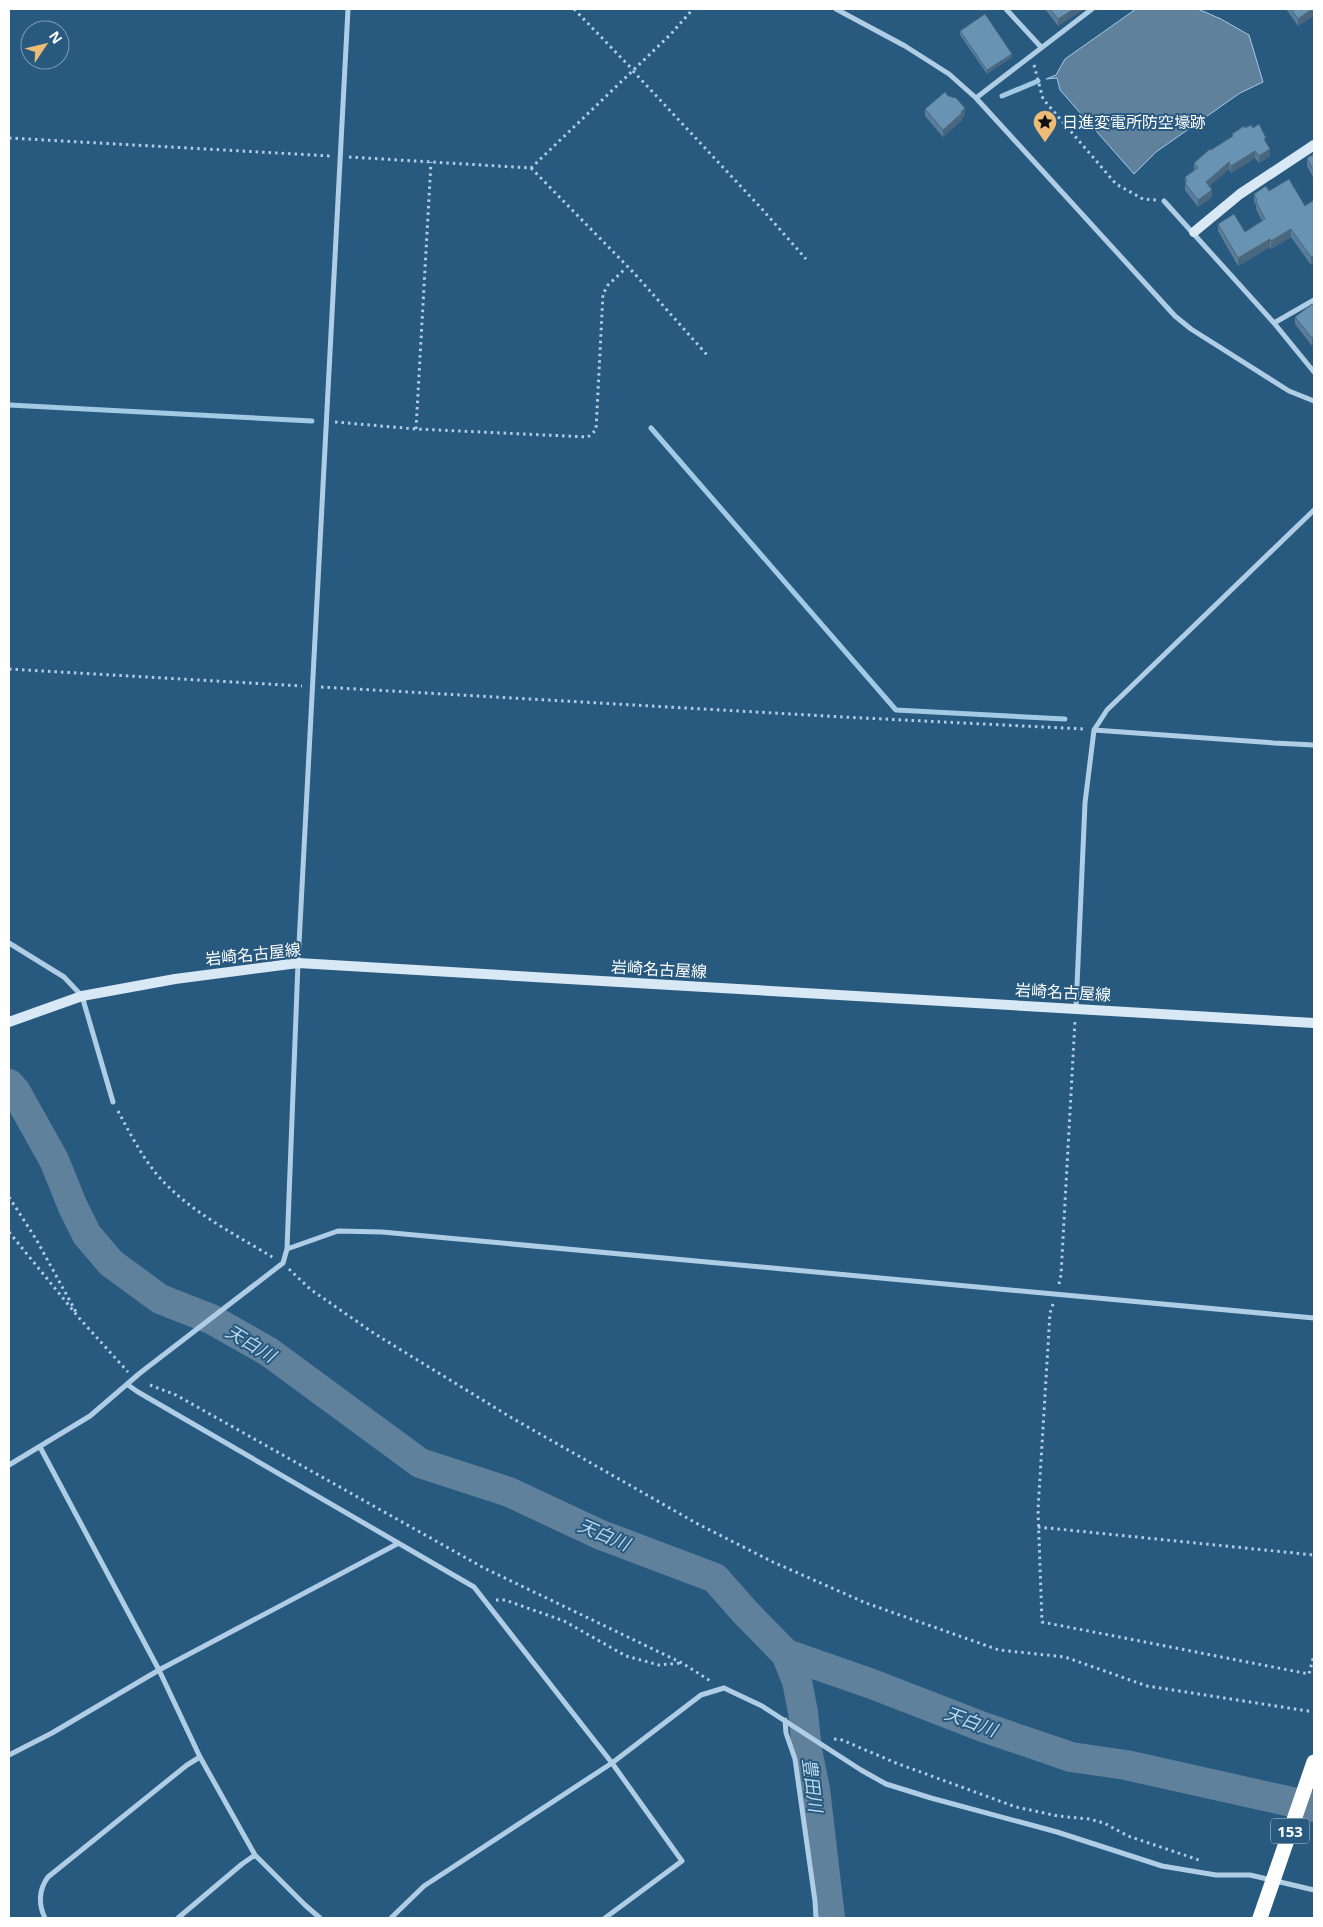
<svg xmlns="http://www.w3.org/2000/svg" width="1323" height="1927" font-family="'Open Sans','Noto Sans JP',sans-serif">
<rect width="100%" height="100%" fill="#28597f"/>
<path fill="#5f819c" stroke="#a3cae5" d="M1136 9H1198L1221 19 1249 35 1263 82 1240 93 1156 152 1134 174 1060 90 1057 78 1046 79 1056 75 1065 59Z"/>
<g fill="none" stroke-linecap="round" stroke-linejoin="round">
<path stroke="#a3cae5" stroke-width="5" d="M1002 96 1038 81
M9 405 312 421
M651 428 896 710 1065 719"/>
<path stroke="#5f819c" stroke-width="30" d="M9 1084 16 1092 54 1160 73 1207 87 1235 111 1263 160 1299 211 1319 269 1352 420 1463 509 1492 601 1535 715 1578 745 1612 786 1654 872 1684 983 1727 1071 1757 1126 1765 1314 1807
M786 1654 797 1681 803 1712 807 1750 815 1789 830 1918"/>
<path stroke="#afcee5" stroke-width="3" stroke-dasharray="2.5 4" stroke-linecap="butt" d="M574 9 633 70
M1034 65 1043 99 1116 184 1143 199 1156 200
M633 71 761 208 806 259
M9 138 331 156
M349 157 531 168 670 35 693 9
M531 168 633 272 708 356
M335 422 416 429 588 437 596 430 603 294 608 285 626 268
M416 429 431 162
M9 669 302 686
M321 687 843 717 1084 729
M118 1111C133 1139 148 1169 172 1190 199 1216 241 1238 274 1258
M9 1197 36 1239 76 1312
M9 1232 80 1319 128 1372
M289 1269 310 1289 375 1334 512 1418 696 1523 773 1562 866 1603 999 1650 1065 1657 1147 1686 1314 1712
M1059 1284 1061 1275 1075 1021
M1053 1304 1050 1313 1038 1510 1042 1622 1309 1674 1314 1655
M150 1385 176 1395 484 1568 682 1663 712 1682
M1038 1527 1314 1555
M496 1600H505L564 1621 626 1656 659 1665 681 1663
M834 1739 842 1740 896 1763 1016 1807 1058 1816 1089 1819 1104 1823 1128 1836 1199 1860"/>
<path stroke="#afcee5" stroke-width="5" d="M836 9 905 46 949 74 976 98 1175 316 1191 329 1289 391 1314 401
M1006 9 1041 47
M976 98 1092 9
M1164 201 1274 323 1314 372
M1274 323 1314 300
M1094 730 1274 743 1314 745
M9 943 64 977 82 996 113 1102
M1076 1008 1085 803 1094 730 1107 710 1314 510
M287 1249 338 1231 382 1232 1314 1318
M128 1385 138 1392 474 1587 612 1763 682 1861 605 1918
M40 1447 159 1670 200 1757 255 1855 305 1905 320 1918
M9 1465 90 1416 140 1373 283 1263 287 1249 298 963 348 9
M785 1720 786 1733 795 1759 815 1901 816 1918
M9 1755 52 1733 159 1670 397 1544
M45 1918C38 1904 39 1889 48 1877L187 1765 200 1757
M178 1918 242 1864 255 1855
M391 1918 424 1886 612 1763 701 1695 724 1688 762 1706 861 1770 886 1784 931 1798 1057 1832 1162 1866 1216 1875H1250L1314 1890"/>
<path stroke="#d8e8f5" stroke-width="10" d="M1194 232 1240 194 1314 145
M9 1022 82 996 175 979 298 963 1314 1023"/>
<path stroke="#fff" stroke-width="15" d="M1260 1918 1314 1762"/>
</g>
<path fill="#5a7e9a" d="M1045 9H1084L1058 26Z
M1286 9H1313V16L1298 26Z
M960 31 1012 57 987 74 960 35Z
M925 109 965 115 962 118V120L943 137 925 116Z
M1245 128H1253L1266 144 1270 156 1259 163 1255 158 1231 173 1229 169 1209 186 1212 197 1198 207 1185 190V177L1194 170V163L1211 150 1232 137V134Z
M1314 154V179L1307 166V158Z
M1269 191 1305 206 1314 200 1311 265 1291 237 1271 249 1270 247 1238 266 1218 231V224L1245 232 1262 221 1256 209V205L1254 202V194Z
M1314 306 1312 346 1295 324V317Z"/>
<path fill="#4a677d" d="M1074 9H1084L1058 26V19Z
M1313 9V16L1298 26V19Z
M1012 54V57L987 74V70Z
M965 108V115L962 118V120L943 137V130Z
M1270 149V156L1259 163V156Z
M1255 151V158L1231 173V166Z
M1229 162V169L1206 189V182Z
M1212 190V197L1198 207V200Z
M1291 229V237L1271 249V241Z
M1270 239V247L1238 266V258Z
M1314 256V263L1311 265V257Z
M1314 336V344L1312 346V338Z"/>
<path fill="#6993b3" stroke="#4a677d" d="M1050 9H1074L1058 19Z
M1291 9H1312L1298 19Z
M985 14 1012 54 987 70 960 31Z
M945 92 948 96 956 98 965 108 961 112 962 113 943 130 925 109Z
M1259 124 1266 138 1264 139 1270 149 1259 156 1255 151 1231 166 1229 162 1206 182 1212 190 1198 200 1185 183 1187 181 1185 177 1198 168 1194 163 1210 149 1211 150 1233 136 1232 134 1244 126 1245 128 1251 125 1253 128Z
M1314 154V171L1307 158Z
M1289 179 1305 206 1314 200V256L1311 257 1291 229 1271 241 1270 239 1238 258 1218 224 1234 214 1245 232 1265 219 1256 202 1257 200 1254 194 1266 186 1269 191Z
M1312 304 1314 306V336L1312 338 1295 317Z"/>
<defs>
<symbol id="sight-pin" viewBox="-11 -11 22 30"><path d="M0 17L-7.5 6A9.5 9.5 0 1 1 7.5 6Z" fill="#ecbb75" stroke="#28597f"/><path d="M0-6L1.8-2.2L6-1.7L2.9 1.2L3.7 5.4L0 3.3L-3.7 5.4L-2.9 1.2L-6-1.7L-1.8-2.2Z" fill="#111"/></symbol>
</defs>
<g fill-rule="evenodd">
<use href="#sight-pin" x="1031" y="108" width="28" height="38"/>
</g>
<g text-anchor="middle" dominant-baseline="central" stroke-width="4" stroke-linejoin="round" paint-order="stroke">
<rect fill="#28597f" stroke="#becdd9" stroke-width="1" x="1271" y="1818.5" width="38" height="25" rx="4"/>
<g font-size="15" font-weight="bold" fill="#fff">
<text x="1290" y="1831">153</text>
</g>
<g font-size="16" fill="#fff" stroke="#28597f" text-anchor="start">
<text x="1062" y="122">日進変電所防空壕跡</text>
</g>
<g font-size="16" fill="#fff" stroke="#28597f">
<text transform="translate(253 954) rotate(-6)">岩崎名古屋線</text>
<text transform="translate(659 969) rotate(3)">岩崎名古屋線</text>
<text transform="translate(1063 992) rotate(3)">岩崎名古屋線</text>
</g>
<g font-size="18" font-style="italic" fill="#bad8ed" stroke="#28597f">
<text transform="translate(251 1343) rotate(31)">天白川</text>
<text transform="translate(604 1534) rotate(23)">天白川</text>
<text transform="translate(971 1721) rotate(20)">天白川</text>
<text transform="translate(813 1785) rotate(83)">豊田川</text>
</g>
</g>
<rect width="1323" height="1927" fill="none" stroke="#ffffff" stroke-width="20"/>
<g transform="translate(45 45) rotate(55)"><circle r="24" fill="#28597f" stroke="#7e9bb2"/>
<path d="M0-4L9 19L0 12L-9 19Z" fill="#ecbb75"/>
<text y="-8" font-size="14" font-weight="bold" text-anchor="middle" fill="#ffffff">N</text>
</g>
</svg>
